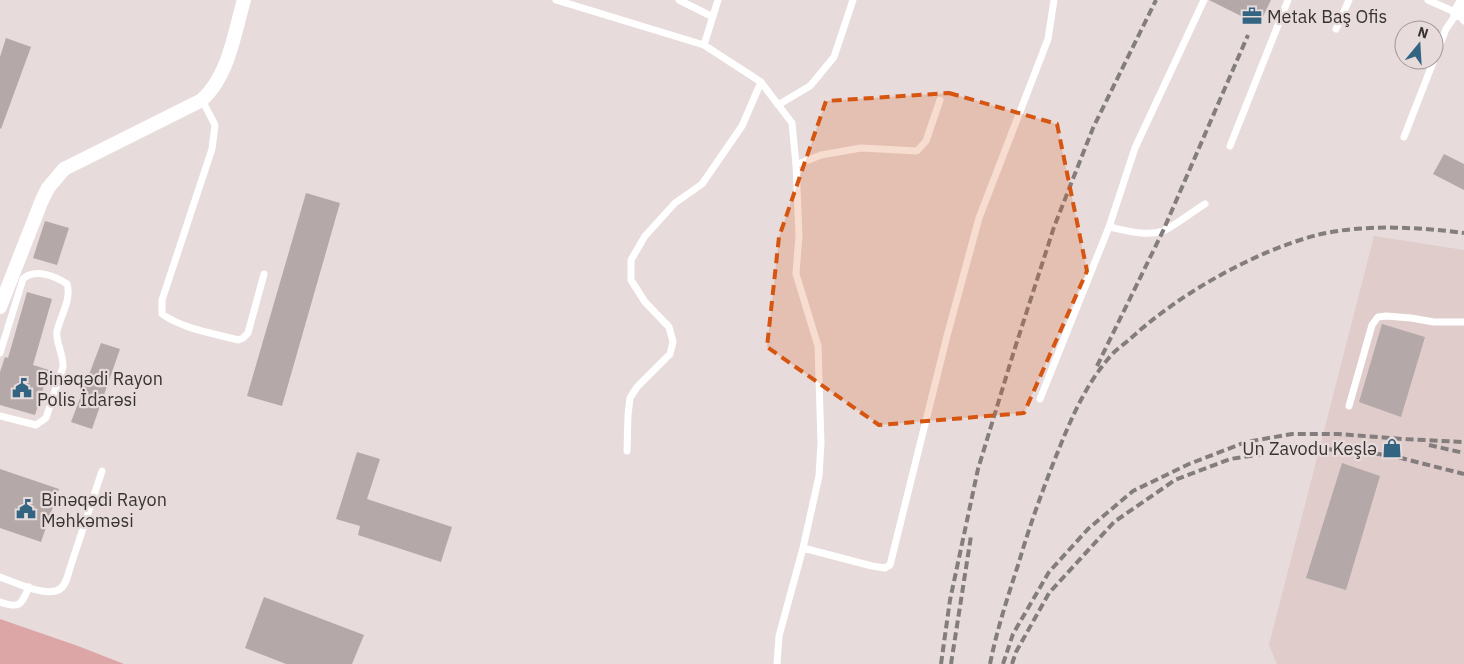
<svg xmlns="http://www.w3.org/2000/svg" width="1464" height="664" font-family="'IBM Plex Sans',sans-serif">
<rect width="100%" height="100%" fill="#e7dbdb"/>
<path fill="#dfcccb" d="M1374 236 1464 250V664H1277L1269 645Z"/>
<path fill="#dca6a7" d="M0 619 78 646 124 664H0Z"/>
<path fill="#b4a8a8" d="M1209 0H1271L1259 25Z
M6 38 31 47 1 129 0 128V57Z
M1444 154 1464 164V190L1433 174Z
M306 193 340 203 282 406 247 396Z
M45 221 69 228 57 265 33 258Z
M27 292 52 299 33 365 49 370 35 415 0 405V372L5 357 8 358Z
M1382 324 1425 337 1401 417 1359 402Z
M101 343 120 349 92 429 71 422Z
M357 452 380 459 367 499 452 527 441 562 358 535 360 526 336 519Z
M1342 463 1380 476 1346 590 1306 578Z
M0 469 59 489 41 542 0 528Z
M264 597 364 635 352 664H286L245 648Z"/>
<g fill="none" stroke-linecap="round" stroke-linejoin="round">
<path stroke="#fff" stroke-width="7" d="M556 0 704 45 761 82 792 123 796 165 799 235 796 274 818 346 821 443 819 476 803 548 779 636 777 664
M679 0 713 17
M1428 0 1457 13 1464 21
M1336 29 1349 0
M704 45 718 0
M202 100 215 125 212 149 162 300V314C183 329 213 333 238 340L243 338 248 333 264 274
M778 105 810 86 834 57 853 0
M1404 137 1446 29 1457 13
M1230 146 1288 0
M796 165 821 155 861 148 917 151 926 141 940 100
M1109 227C1125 230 1146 237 1163 231 1175 226 1193 211 1205 204
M0 353 23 279C35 268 55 276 67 284 72 299 60 317 57 331 55 341 64 355 63 367L46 418 36 425 0 416
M1040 399 1109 227 1135 148 1204 0
M1349 406 1372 325 1378 317 1386 316 1411 318 1434 322H1464
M627 451 628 415 630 398 637 387 670 354 673 342 669 327 645 302 631 280V260L645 236 675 203 702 184 742 126 761 82
M803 548 872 566 885 568 890 565 947 336 979 218 1048 39 1054 0
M0 577C14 582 47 598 60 589 66 585 68 575 70 568L102 471
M0 602C20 609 21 605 29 587"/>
<path stroke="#fff" stroke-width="14" d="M1457 13 1464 1
M0 307 42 200 48 188 64 169 202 100C229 75 234 34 244 0"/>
<path stroke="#847d7d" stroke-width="4" stroke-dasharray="8 4" stroke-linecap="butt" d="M1097 366 1163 231 1248 35
M1429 445 1464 453
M941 664 950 600 978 469 1014 351 1054 227 1093 128 1156 0
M951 664 971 536
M990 664C997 629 1008 596 1019 562 1028 531 1039 500 1051 469 1066 431 1081 391 1108 359 1114 351 1123 345 1130 339 1179 294 1253 252 1317 235 1362 224 1418 227 1464 233
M1003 664 1013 634 1049 572 1088 529 1133 491 1189 464 1246 442 1292 434H1338L1403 439 1464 442
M1012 664 1016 652 1049 593 1114 522 1175 480 1230 459 1304 448 1360 451 1397 457 1464 474"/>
</g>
<path fill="#d65510" fill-opacity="0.2" stroke="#d65510" stroke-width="4" stroke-dasharray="10 6" stroke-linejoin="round" d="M949 93 1057 124 1087 271 1024 413 879 425 767 347 779 237 826 101Z"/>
<defs>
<symbol id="office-bare" viewBox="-9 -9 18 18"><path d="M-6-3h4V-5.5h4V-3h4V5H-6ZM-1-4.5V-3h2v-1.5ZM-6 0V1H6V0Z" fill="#336482" stroke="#e7dbdb" stroke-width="2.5" paint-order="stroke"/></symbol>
<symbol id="civic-bare" viewBox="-9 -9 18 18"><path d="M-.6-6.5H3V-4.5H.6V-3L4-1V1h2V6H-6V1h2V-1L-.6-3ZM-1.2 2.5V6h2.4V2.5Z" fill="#336482" stroke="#e7dbdb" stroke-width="2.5" paint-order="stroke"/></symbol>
<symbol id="shop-bare" viewBox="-9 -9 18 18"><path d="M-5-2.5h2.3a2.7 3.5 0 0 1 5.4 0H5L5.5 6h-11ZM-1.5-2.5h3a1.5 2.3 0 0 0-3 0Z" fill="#336482" stroke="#e7dbdb" stroke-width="2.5" paint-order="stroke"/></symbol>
</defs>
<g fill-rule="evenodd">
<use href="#office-bare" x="1238" y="2" width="28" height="28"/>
<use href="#civic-bare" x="8" y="374" width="28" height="28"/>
<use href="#shop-bare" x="1378" y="434" width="28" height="28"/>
<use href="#civic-bare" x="12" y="495" width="28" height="28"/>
</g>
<g text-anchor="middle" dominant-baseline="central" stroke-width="4.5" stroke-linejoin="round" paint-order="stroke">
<g font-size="18" fill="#383434" stroke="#e7dbdb" text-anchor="start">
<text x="1267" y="16">Metak Baş Ofis</text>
<text x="37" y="378">Binəqədi Rayon<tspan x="37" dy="21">Polis İdarəsi</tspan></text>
<text x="1377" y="448" text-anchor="end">Un Zavodu Keşlə</text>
<text x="41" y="499">Binəqədi Rayon<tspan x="41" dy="21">Məhkəməsi</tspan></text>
</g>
</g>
<g transform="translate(1419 45) rotate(18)"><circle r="24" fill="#e7dbdb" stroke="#a19898"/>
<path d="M0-4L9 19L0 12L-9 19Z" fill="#336482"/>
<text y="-8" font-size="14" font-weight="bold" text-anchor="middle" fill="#383434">N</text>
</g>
</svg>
